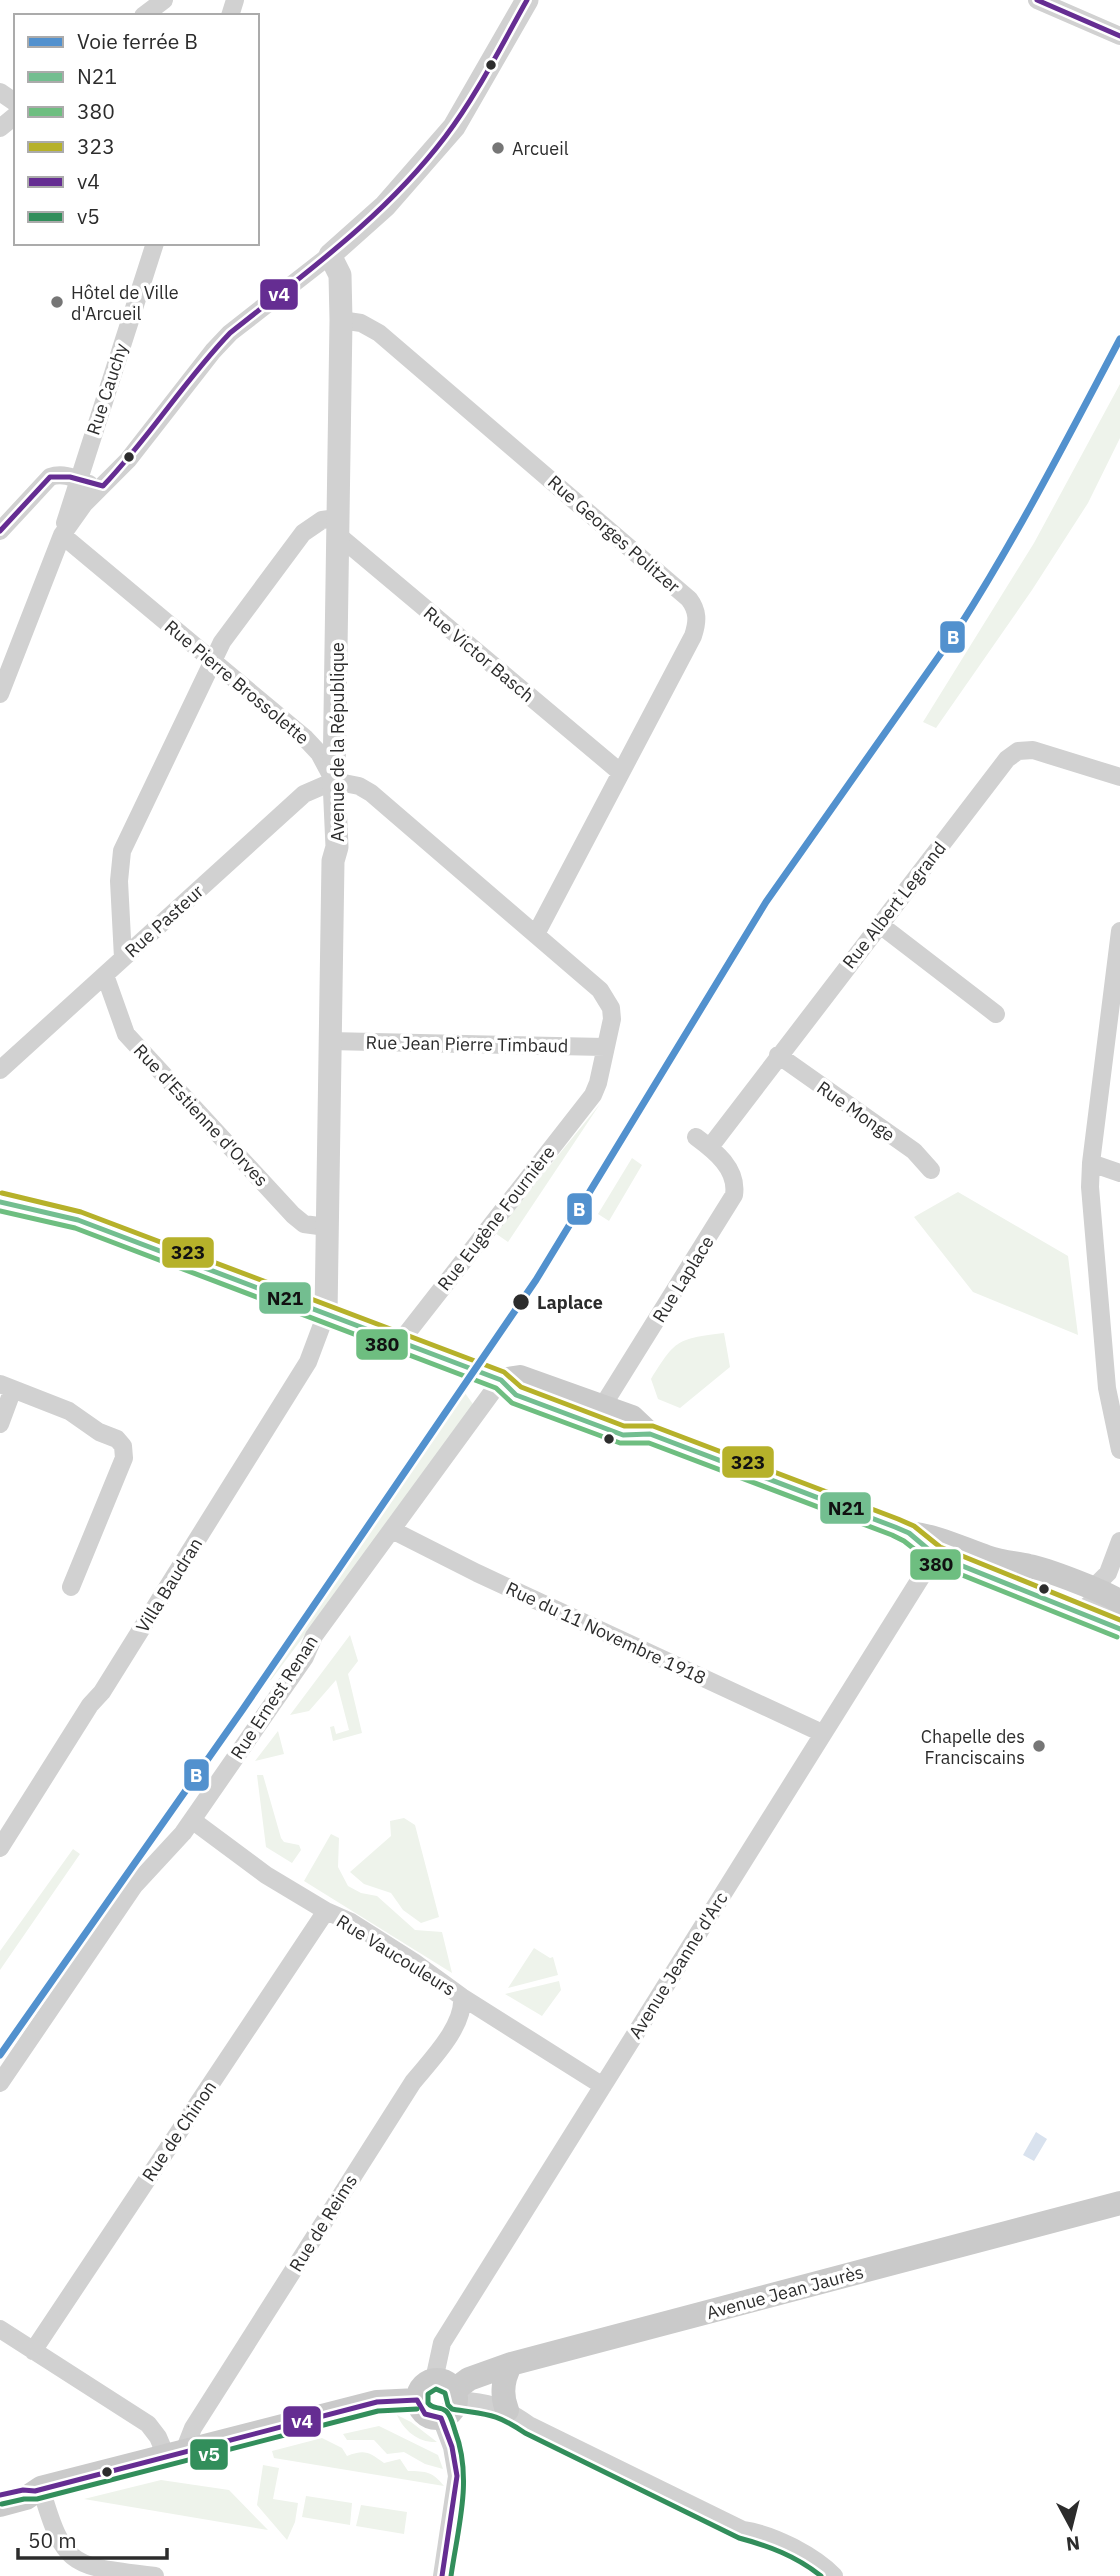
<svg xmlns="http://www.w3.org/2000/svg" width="1120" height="2576" font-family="'IBM Plex Sans',sans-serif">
<rect width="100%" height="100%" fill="#fff"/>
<path fill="#eef3eb" d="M1120 384V438L1088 503 1032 590 936 728 923 722 1034 543Z
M600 1104 508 1242 495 1233Z
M632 1158 642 1165 609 1221 598 1214Z
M958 1192 1068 1256 1078 1335 973 1292 914 1217Z
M724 1333 730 1367 680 1408 658 1399 651 1379C676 1339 677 1339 724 1333Z
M465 1393 475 1407 271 1680H266Z
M350 1635 358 1661 348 1674 362 1733 333 1741 330 1727 334 1726 336 1734 349 1730 336 1680 309 1711 290 1715Z
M278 1731 284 1754 255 1761Z
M257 1775H263L281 1838 284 1842 299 1845 301 1850 292 1863 266 1847Z
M404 1818 415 1825 439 1917 421 1923 403 1910 391 1893 364 1884 350 1872 391 1836 390 1821Z
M331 1834 339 1838 338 1867 348 1886 361 1893 377 1896 415 1930 442 1932 452 1973 304 1881Z
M73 1849 80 1854 0 1970V1951Z
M534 1948 550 1958 553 1957 558 1975 508 1988Z
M559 1981 561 1990 542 2016 505 1994Z
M397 2415 411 2422 437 2442C419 2443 404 2431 397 2415Z
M379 2426 438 2455 443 2469 425 2464 404 2452 387 2454 374 2440H347L343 2434Z
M322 2438 342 2448 347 2456C365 2449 369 2452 384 2463L400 2459 408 2471C426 2471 433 2472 444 2486L274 2458 272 2451Z
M263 2465 279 2468 273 2499 298 2503 295 2522 287 2540 257 2505Z
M161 2480 229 2490 268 2530 84 2499Z
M306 2496 352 2503 350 2525 302 2517Z
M361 2505 407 2512 404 2534 356 2526Z"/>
<path fill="#d9e2ee" d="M1036 2132 1047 2139 1034 2161 1023 2155Z"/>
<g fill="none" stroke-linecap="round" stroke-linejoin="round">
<path stroke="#d1d1d1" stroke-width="18" d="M1037 0 1120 36
M143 16 164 0
M230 16 235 0
M0 92 16 103
M0 128 16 115
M341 320 361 323 379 333 689 599C698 611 698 621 693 636L536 934
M65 523 155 243
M0 531 50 477C64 472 76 479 89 484
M62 535 305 738 319 753 334 781 359 786 371 793 600 990 611 1008 612 1019 598 1083 593 1095 400 1342
M339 536 620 772
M0 694 62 535 84 504 128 460 213 351 230 333 330 255
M879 924 996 1014
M1120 931 1091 1163 1090 1187 1107 1388 1120 1450
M123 958 119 881 122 851 222 642 303 533 322 520 337 518
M105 975 126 1034 293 1215 304 1224 326 1227
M329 1041 605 1047
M778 1055 914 1151 931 1170
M0 1070 304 794 334 781
M710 1147 1007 759 1018 751 1033 750 1120 777
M1091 1163 1120 1173
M0 1384 69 1411 99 1432 117 1439 123 1446 124 1458 71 1587
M597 1415 734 1195C738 1169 715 1151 696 1137
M0 1424 13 1389
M392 1530 477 1573 822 1733
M1092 1589 1108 1573 1120 1541
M1088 1605 1120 1614
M192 1820 266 1875 326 1911 351 1922 414 1962 462 1997 603 2086
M0 1848 90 1705 102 1692 308 1362 326 1314
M0 2083 134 1886 183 1833 305 1657 314 1636 501 1380
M0 2329 148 2424 158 2437 166 2456
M33 2351 326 1911
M434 2380 442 2343 935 1555 949 1550 960 1554
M456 2401C486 2400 505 2408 529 2425L743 2530C772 2534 814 2555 834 2576
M441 2418 452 2447 457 2476 442 2576
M184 2451 193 2428 413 2082C430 2061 465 2026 462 1997
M41 2488C65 2572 74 2565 155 2576"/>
<path stroke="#d1d1d1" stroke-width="23" d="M326 1314 333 861 337 847 334 781 341 320 340 275 330 255 385 206 454 127 527 0"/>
<path stroke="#cacaca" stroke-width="24" d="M0 1202 78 1220 501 1380 516 1395 623 1435 650 1434
M501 1380 520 1377 632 1417 650 1434 909 1533C937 1536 961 1548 987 1557 1001 1562 1015 1563 1029 1566 1046 1569 1107 1592 1120 1602
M950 1561 1120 1629
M418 2399a19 19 0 1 1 38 0a19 19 0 1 1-38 0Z
M454 2390 469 2379 511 2364 1120 2203
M507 2410C501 2395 503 2378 511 2364
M0 2505 26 2498 41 2488 377 2402 417 2400"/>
<defs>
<path id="bus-1" d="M0 1202 78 1220 501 1380 516 1395 623 1435 650 1434 895 1527 909 1533 935 1555 1120 1629"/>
<path id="bus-2" d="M0 1211 75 1228 496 1388 512 1403 620 1443H649L892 1535 904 1541 932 1563 1117 1637"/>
<path id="bus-3" d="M2 1193 81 1212 504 1372 521 1387 624 1426H653L898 1519 914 1526 940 1547 1120 1620"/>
<path id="bus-4" d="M1037 0 1120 36
M0 531 50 477H70L103 486C149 438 184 381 230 333 308 271 384 217 445 137 477 95 501 46 527 0
M0 2495 23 2490 35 2491 377 2402 417 2400 425 2414 441 2418 452 2447 457 2476 442 2576"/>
<path id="bus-5" d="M2 2504 24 2499H37L378 2411 417 2409
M451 2576C458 2527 473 2478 455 2431 453 2425 451 2415 446 2411 440 2406 433 2410 428 2403V2394L436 2389 445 2393 448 2405 452 2409C486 2415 494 2412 525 2433L739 2538C769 2546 796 2556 821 2576"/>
</defs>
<use href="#bus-1" stroke="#fff" stroke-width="10"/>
<use href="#bus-2" stroke="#fff" stroke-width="10"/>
<use href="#bus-3" stroke="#fff" stroke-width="10"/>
<use href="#bus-4" stroke="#fff" stroke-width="10"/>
<use href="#bus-5" stroke="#fff" stroke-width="10"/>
<use href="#bus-1" stroke="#73be90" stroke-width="5"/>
<use href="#bus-2" stroke="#6ebe80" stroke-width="5"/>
<use href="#bus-3" stroke="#b6b12a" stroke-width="5"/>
<use href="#bus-4" stroke="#652d92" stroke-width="5"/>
<use href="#bus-5" stroke="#328e5b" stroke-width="5"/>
<defs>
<path id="rail-1" d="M0 2055 243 1709 536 1280 766 902 958 629C1018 535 1068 437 1120 339"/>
</defs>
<use href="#rail-1" stroke="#fff" stroke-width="12"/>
<use href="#rail-1" stroke="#5291ce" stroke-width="7"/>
</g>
<g fill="#2c2c2c" stroke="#fff" stroke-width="2.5">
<circle cx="491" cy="65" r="6"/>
<circle cx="129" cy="457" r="6"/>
<circle cx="521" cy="1302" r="9"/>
<circle cx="609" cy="1439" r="6"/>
<circle cx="1044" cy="1589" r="6"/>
<circle cx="107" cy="2472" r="6"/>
</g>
<g fill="#767676" stroke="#fff" stroke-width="2.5">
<circle cx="498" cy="148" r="7"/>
<circle cx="57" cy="302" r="7"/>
<circle cx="1039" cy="1746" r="7"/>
</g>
<g text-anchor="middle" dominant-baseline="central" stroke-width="7" stroke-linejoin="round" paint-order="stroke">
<g font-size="18" fill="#2c2c2c" stroke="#fff" text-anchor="start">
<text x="512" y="148">Arcueil</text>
<text x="71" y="292">Hôtel de Ville<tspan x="71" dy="21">d'Arcueil</tspan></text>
<text x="1025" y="1736" text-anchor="end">Chapelle des<tspan x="1025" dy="21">Franciscains</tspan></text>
</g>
<g font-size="18" fill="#2c2c2c" stroke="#fff">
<text transform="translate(107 389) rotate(-72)">Rue Cauchy</text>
<text transform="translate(614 534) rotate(41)">Rue Georges Politzer</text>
<text transform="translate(479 654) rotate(40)">Rue Victor Basch</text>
<text transform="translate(237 682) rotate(40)">Rue Pierre Brossolette</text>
<text transform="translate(337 742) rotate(-90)">Avenue de la République</text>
<text transform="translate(894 905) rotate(-52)">Rue Albert Legrand</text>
<text transform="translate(164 921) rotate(-42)">Rue Pasteur</text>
<text transform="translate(467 1044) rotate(1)">Rue Jean Pierre Timbaud</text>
<text transform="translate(856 1111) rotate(35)">Rue Monge</text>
<text transform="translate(201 1115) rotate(47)">Rue d'Estienne d'Orves</text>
<text transform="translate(496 1218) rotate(-52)">Rue Eugène Fournière</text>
<text transform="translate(683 1279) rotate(-58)">Rue Laplace</text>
<text transform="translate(169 1585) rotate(-58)">Villa Baudran</text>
<text transform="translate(606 1633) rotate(25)">Rue du 11 Novembre 1918</text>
<text transform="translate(274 1697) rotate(-57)">Rue Ernest Renan</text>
<text transform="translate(396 1955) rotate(32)">Rue Vaucouleurs</text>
<text transform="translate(678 1965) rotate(-58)">Avenue Jeanne d'Arc</text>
<text transform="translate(179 2131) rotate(-56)">Rue de Chinon</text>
<text transform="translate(323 2223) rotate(-58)">Rue de Reims</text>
<text transform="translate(785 2292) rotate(-15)">Avenue Jean Jaurès</text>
</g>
<g font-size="18" font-weight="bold" fill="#2c2c2c" stroke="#fff" text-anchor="start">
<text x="537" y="1302">Laplace</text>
</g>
</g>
<g stroke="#fff" stroke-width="2.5">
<rect x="259" y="278" width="40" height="33" rx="7" fill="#652d92"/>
<rect x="939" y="620" width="27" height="34" rx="7" fill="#5291ce"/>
<rect x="566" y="1192" width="27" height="34" rx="7" fill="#5291ce"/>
<rect x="161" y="1236" width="54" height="33" rx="7" fill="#b6b12a"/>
<rect x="258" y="1281" width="54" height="34" rx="7" fill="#73be90"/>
<rect x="355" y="1328" width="54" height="33" rx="7" fill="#6ebe80"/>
<rect x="721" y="1445" width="54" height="34" rx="7" fill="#b6b12a"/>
<rect x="819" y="1491" width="53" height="34" rx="7" fill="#73be90"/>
<rect x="909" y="1548" width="53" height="33" rx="7" fill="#6ebe80"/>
<rect x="183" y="1758" width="27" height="34" rx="7" fill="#5291ce"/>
<rect x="282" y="2405" width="40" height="33" rx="7" fill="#652d92"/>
<rect x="189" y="2438" width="40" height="33" rx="7" fill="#328e5b"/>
</g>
<g font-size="19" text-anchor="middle" font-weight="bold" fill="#fff">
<text x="279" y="301">v4</text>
<text x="953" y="644">B</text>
<text x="579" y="1216">B</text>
<text x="196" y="1782">B</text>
<text x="302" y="2428">v4</text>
<text x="209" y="2461">v5</text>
</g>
<g font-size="19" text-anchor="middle" font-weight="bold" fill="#111">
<text x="188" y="1259">323</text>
<text x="285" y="1305">N21</text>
<text x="382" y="1351">380</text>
<text x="748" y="1469">323</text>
<text x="846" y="1515">N21</text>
<text x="936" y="1571">380</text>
</g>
<rect x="14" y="14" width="245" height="231" fill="#ffffff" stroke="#ababab" stroke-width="2"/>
<rect x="28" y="37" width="35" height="10" fill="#5291ce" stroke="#ababab" stroke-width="2"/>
<text x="77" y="49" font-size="21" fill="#2c2c2c">Voie ferrée B</text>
<rect x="28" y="72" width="35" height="10" fill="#73be90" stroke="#ababab" stroke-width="2"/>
<text x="77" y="84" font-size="21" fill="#2c2c2c">N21</text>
<rect x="28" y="107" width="35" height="10" fill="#6ebe80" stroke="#ababab" stroke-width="2"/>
<text x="77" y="119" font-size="21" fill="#2c2c2c">380</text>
<rect x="28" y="142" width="35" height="10" fill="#b6b12a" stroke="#ababab" stroke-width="2"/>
<text x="77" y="154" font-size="21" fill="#2c2c2c">323</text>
<rect x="28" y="177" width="35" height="10" fill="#652d92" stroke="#ababab" stroke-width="2"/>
<text x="77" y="189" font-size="21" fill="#2c2c2c">v4</text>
<rect x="28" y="212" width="35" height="10" fill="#328e5b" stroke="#ababab" stroke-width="2"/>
<text x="77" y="224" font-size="21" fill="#2c2c2c">v5</text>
<g transform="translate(1071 2527) rotate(173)" stroke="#ffffff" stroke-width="5" paint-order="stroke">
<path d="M0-5L12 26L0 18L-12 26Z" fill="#2c2c2c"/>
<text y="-10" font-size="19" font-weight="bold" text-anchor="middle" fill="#2c2c2c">N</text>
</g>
<path d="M18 2548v10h149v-10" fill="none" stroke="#2c2c2c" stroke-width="3.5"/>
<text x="28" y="2548" font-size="21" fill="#2c2c2c" stroke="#ffffff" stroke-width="5" paint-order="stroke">50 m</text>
</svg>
